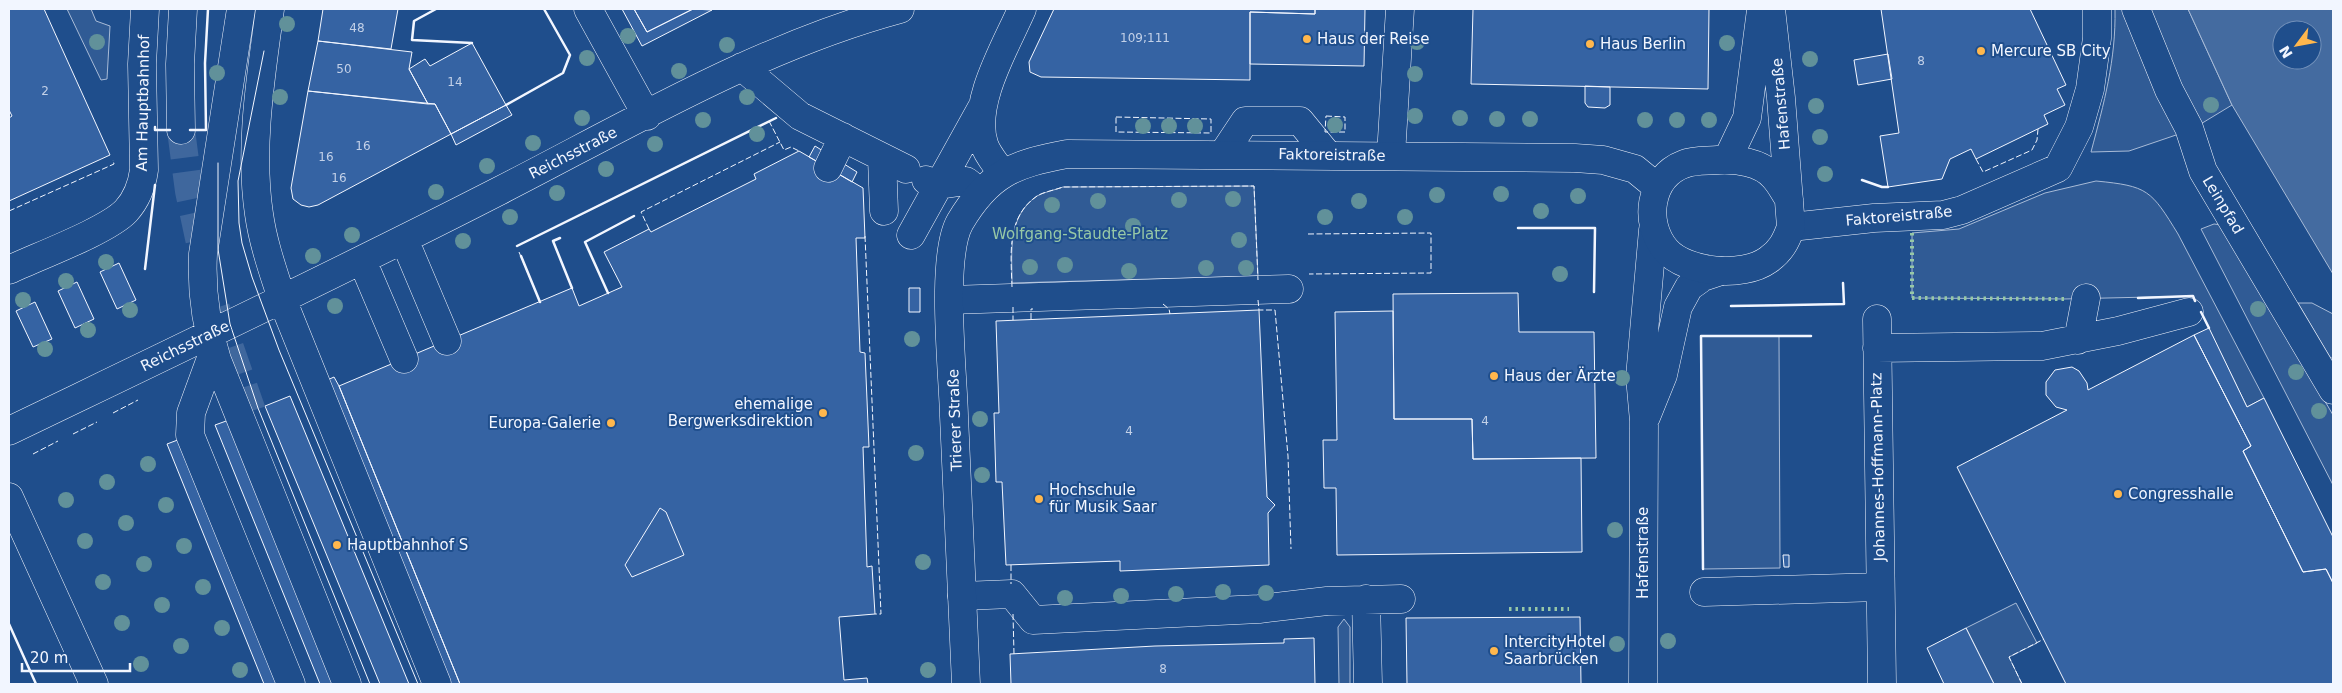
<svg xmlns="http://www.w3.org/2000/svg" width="2342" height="693" font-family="'DejaVu Sans',sans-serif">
<rect width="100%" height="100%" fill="#1f4e8c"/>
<path fill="#305b95" stroke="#a8bbd7" d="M67 9H91L96 21 110 26 107 79 101 80Z
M2115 9H2128L2179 134 2129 151 2091 152C2104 103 2116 60 2115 9Z
M2147 9H2188L2232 105 2199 125Z
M2096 181C2148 186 2151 190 2178 234L2264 398 2247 407 2193 296 2064 299 1912 298V233L1959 229 2045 193Z
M1254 186 1258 276 1012 283C1012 251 1007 217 1037 196 1044 192 1055 190 1063 187Z
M2214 224 2222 225 2333 415V485L2201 229Z
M2298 303H2312L2333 314V359L2330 357Z
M1701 336H1779L1780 568 1703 569Z
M2016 603 2037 643 2009 657 2022 684H1994L1966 628Z
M1344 619 1350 627V684H1339L1338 627Z"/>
<path fill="#446ba0" stroke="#a8bbd7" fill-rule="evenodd" d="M2188 9H2333V274L2232 105ZM2282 30H2312V60H2282Z"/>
<path fill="#3563a3" stroke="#f2f6ff" d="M9 9H44L110 155 9 201V118L12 116 9 110Z
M323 9H398L391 49 318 41Z
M622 9H634L647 32 693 9 712 10 642 46Z
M634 9H693L647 32Z
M1054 9H1315V14L1250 12V80L1041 77 1030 72 1029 62Z
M1315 9H1365L1364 66 1250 64V12L1315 14Z
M1473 9H1709L1708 89 1471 84Z
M1881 9H2030L2066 85 2057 89 2065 105 2044 115 2048 124 1976 159 1971 149 1950 159 1942 179 1888 187 1880 136 1899 133Z
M318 41 412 52 409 69 428 104 308 91Z
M472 43 506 105 451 134 435 104H428L409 69 425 59 430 66Z
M1888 54 1892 79 1858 85 1854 60Z
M1585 86 1610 87V105L1605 108 1588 107 1585 103Z
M308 91 435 104 451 134 318 205 309 207 301 205 293 199 291 188Z
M506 105 512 115 456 145 451 134Z
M815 146 857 172 852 182 809 157Z
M799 151 863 188 865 238H856L860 352 865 353 869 447H863L867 567 872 566 875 614 839 617 844 680 867 678 868 684H460L339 386 572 288 579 306 622 287 604 252 649 229 651 232 756 179 754 174Z
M119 263 136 300 117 309 100 272Z
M77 282 94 319 75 328 58 291Z
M909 288H920V312H909Z
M1518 293 1519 332H1594L1596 458 1473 459 1472 419H1394L1393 294Z
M35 302 52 339 33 347 16 311Z
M1259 310 1267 497 1275 505 1268 513 1269 565 1120 571V561L1006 565 1002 482H996L994 413H999L996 321Z
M1393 311 1394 419H1472L1473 459 1581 458 1582 552 1337 555 1336 488H1324L1323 440H1337L1335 312Z
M2209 328 2247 407 2264 398 2333 537V583L2326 569 2303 572 2243 451 2251 446 2194 335Z
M2194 335 2251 446 2243 451 2303 572 2326 569 2333 583V684H2066L1957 467 2067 410 2056 407 2046 395V382L2055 370 2072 367 2079 371 2087 383 2088 390Z
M334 377 339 386 460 684H446L323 382Z
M290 396 409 684H380L265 406Z
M229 420 337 684H320L215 425Z
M183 438 282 684H264L167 444Z
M660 508 666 512 684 555 632 577 625 565Z
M1783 555H1789V567H1784Z
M1580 617 1581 684H1407L1406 618Z
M1966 628 1994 684H1944L1927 648Z
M1314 638 1315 684H1011L1010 654 1155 646 1284 643V639Z"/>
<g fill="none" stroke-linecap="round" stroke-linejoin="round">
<path stroke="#3f679d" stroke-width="28" stroke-dasharray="28 14" stroke-linecap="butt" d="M181 130 189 191 203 257
M216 308 252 411"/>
<defs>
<path id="minor" d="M241 9 203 254C201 292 206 325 217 360L347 684
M270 9C261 75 249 147 259 214 263 243 273 271 282 299L437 684
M588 9 647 116
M2136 9 2169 90 2189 128 2203 171 2333 390
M742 67 800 116 906 169
M1223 154 1245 121H1300L1327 154
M1391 155 1400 9
M882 158 884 211
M828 168 843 137
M1002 173C996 164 987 154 984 144 971 103 1006 46 1022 9
M926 180 939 185 966 181 970 184
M1791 227 1874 218 1943 215 1962 210 2058 168 2079 127 2090 89 2097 38V9
M911 235 981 109
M404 239 447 341
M362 260 404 359
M9 270C36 257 107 231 126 211 136 200 142 185 144 170L142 64 145 9
M950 300 1289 289
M1877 319 1882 684
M2078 340 2086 298
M1877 348 2042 346 2118 331 2189 312
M214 350 191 413 190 435 291 684
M1646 417 1663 375 1678 307 1689 287 1703 277 1721 271
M9 431C173 352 337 274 499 191 628 125 759 47 900 9
M9 497 94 684
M1704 592 1880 587
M962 596 1012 594 1033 620 1259 609 1327 601 1401 599
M1366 599 1368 684
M1643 684 1644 421 1640 377 1653 230"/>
<path id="major" d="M1771 9 1781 98 1791 227C1786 241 1781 251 1768 260 1743 278 1686 273 1666 250 1643 223 1649 177 1684 164 1694 160 1707 161 1718 160 1736 159 1761 162 1774 177 1780 183 1784 192 1789 199
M181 130 180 64 183 9
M1727 160 1747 118 1761 10
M966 684C962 595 958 506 954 416 953 373 940 257 960 222 989 173 1014 164 1067 154L1575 158 1603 160 1635 169 1657 187"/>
</defs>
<use href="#minor" stroke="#f2f6ff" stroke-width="29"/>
<use href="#major" stroke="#f2f6ff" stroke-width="29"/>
<use href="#minor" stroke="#1f4e8c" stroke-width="28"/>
<use href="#major" stroke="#1f4e8c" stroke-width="28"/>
<path stroke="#f2f6ff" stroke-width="1" d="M264 51 238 181 239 223 242 243 252 277 279 350 418 684
M218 163V249L230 324 258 408 370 684"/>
<path stroke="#97c8a6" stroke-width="4" stroke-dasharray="2.5 4" stroke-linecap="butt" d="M1912 233V298L2064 299
M1509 609H1569"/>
<path stroke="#f2f6ff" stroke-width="1" stroke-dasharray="6 2.5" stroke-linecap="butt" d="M1326 116 1345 117V132H1325Z
M1116 117 1211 119V133L1116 132Z
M769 121 784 150 791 147 799 151
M1976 159 1983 172 2032 150 2037 140 2038 129
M9 211 114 164 113 160
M649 229 641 212 780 142
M1308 234 1431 233V273L1309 274
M865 236 881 614H875
M553 241 572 288
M519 252 540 302
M1012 287C1011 255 1006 217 1037 196 1043 192 1055 190 1063 187L1254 186 1258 280
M608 293 585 242 634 216
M1258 300 1259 310H1275L1288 456 1291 549
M1163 304 1169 309 1170 314
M1731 306 1844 304
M1013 307V320
M1031 319V309H1033
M1780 336H1811
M113 413 138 400
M73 434 97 422
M33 454 58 441
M1011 565V584
M1013 614 1014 654
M2022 684 2009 657 2044 639"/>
<path stroke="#f2f6ff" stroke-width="2.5" d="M436 9 414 21 412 40 472 43
M506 105 563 73 570 55 544 9
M155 127V130H170
M190 130H206L205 63 208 9
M1862 180 1882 187H1888
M1518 228H1595L1594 292
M560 238 553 241 572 288
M517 246 776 118
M521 256 540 302
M145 269 155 185
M608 293 585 242 634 216
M2138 298 2193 296 2195 301
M1731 306 1844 304 1843 283
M2201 312 2209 328
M1703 569 1701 336H1811
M9 624 36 684"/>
</g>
<g fill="#61919a">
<circle cx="287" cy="24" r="8"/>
<circle cx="628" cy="36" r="8"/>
<circle cx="97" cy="42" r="8"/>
<circle cx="1417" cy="42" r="8"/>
<circle cx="1727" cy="43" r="8"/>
<circle cx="727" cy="45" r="8"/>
<circle cx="587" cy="58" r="8"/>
<circle cx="1810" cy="59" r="8"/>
<circle cx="679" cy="71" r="8"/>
<circle cx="217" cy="73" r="8"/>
<circle cx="1415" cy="74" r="8"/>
<circle cx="280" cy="97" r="8"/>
<circle cx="747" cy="97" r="8"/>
<circle cx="2211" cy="105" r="8"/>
<circle cx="1816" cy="106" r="8"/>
<circle cx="1415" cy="116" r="8"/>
<circle cx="582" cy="118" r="8"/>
<circle cx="1460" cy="118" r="8"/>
<circle cx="1497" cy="119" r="8"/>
<circle cx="1530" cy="119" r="8"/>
<circle cx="703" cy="120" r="8"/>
<circle cx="1645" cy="120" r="8"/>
<circle cx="1677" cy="120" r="8"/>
<circle cx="1709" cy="120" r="8"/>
<circle cx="1335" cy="125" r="8"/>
<circle cx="1143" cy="126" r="8"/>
<circle cx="1169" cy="126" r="8"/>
<circle cx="1195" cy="126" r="8"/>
<circle cx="757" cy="134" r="8"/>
<circle cx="1820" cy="137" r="8"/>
<circle cx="533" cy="143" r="8"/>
<circle cx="655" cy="144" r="8"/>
<circle cx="487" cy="166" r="8"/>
<circle cx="606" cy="169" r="8"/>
<circle cx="1825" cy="174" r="8"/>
<circle cx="436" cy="192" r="8"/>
<circle cx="557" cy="193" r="8"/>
<circle cx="1501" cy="194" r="8"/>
<circle cx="1437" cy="195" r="8"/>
<circle cx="1578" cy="196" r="8"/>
<circle cx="1233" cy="199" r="8"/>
<circle cx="1179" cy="200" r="8"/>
<circle cx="1098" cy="201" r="8"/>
<circle cx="1359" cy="201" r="8"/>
<circle cx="1052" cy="205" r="8"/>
<circle cx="1541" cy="211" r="8"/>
<circle cx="510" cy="217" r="8"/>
<circle cx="1325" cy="217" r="8"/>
<circle cx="1405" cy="217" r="8"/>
<circle cx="1133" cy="226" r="8"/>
<circle cx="352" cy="235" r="8"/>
<circle cx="1239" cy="240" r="8"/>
<circle cx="463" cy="241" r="8"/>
<circle cx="313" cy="256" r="8"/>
<circle cx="106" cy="262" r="8"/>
<circle cx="1065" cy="265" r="8"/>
<circle cx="1030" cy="267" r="8"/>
<circle cx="1206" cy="268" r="8"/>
<circle cx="1246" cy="268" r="8"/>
<circle cx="1129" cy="271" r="8"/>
<circle cx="1560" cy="274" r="8"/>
<circle cx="66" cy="281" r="8"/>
<circle cx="23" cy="300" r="8"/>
<circle cx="335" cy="306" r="8"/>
<circle cx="2258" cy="309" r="8"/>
<circle cx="130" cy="310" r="8"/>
<circle cx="88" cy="330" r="8"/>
<circle cx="912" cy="339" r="8"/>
<circle cx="45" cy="349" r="8"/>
<circle cx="2296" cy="372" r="8"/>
<circle cx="1622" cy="378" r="8"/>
<circle cx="2319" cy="411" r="8"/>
<circle cx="980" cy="419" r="8"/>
<circle cx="916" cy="453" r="8"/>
<circle cx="148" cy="464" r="8"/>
<circle cx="982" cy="475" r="8"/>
<circle cx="107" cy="482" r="8"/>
<circle cx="66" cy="500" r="8"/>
<circle cx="166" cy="505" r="8"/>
<circle cx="126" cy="523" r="8"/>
<circle cx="1615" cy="530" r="8"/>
<circle cx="85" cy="541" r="8"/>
<circle cx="184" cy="546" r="8"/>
<circle cx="923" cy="562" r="8"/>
<circle cx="144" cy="564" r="8"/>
<circle cx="103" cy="582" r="8"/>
<circle cx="203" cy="587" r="8"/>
<circle cx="1223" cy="592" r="8"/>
<circle cx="1266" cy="593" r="8"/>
<circle cx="1176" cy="594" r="8"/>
<circle cx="1121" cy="596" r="8"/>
<circle cx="1065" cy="598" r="8"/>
<circle cx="162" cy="605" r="8"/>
<circle cx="122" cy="623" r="8"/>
<circle cx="222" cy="628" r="8"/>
<circle cx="1668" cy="641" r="8"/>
<circle cx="1617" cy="644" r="8"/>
<circle cx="181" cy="646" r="8"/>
<circle cx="141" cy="664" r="8"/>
<circle cx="240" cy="670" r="8"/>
<circle cx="928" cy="670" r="8"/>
</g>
<g fill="#ffb74d" stroke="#1f4e8c" stroke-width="2">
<circle cx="1307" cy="39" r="5"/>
<circle cx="1590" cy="44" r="5"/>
<circle cx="1981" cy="51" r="5"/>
<circle cx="1494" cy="376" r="5"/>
<circle cx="823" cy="413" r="5"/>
<circle cx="611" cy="423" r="5"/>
<circle cx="2118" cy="494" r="5"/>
<circle cx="1039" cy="499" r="5"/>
<circle cx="337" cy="545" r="5"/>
<circle cx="1494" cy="651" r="5"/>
</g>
<g text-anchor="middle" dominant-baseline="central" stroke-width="4" stroke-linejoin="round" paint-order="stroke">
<g font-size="12" fill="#c3d1e8">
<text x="357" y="28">48</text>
<text x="1145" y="38">109;111</text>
<text x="1921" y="61">8</text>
<text x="344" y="69">50</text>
<text x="455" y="82">14</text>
<text x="45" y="91">2</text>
<text x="363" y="146">16</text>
<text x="326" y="157">16</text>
<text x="339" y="178">16</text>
<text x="1485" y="421">4</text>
<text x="1129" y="431">4</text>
<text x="1163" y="669">8</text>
</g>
<g font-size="15" fill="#f2f6ff" stroke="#1f4e8c" text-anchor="start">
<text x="1317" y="39">Haus der Reise</text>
<text x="1600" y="44">Haus Berlin</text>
<text x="1991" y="51">Mercure SB City</text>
<text x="1504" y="376">Haus der Ärzte</text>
<text x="813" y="404" text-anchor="end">ehemalige<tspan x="813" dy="17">Bergwerksdirektion</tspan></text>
<text x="601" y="423" text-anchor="end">Europa-Galerie</text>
<text x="1049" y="490">Hochschule<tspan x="1049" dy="17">für Musik Saar</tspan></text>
<text x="2128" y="494">Congresshalle</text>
<text x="347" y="545">Hauptbahnhof S</text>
<text x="1504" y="642">IntercityHotel<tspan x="1504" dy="17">Saarbrücken</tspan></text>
</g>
<g font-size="15" fill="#f2f6ff" stroke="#1f4e8c">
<text transform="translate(143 103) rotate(-89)">Am Hauptbahnhof</text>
<text transform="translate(1781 104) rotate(-95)">Hafenstraße</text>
<text transform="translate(573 153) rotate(-27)">Reichsstraße</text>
<text transform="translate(1332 155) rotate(1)">Faktoreistraße</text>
<text transform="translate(2223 205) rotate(59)">Leinpfad</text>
<text transform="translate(1899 216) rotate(-5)">Faktoreistraße</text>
<text transform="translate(185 346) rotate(-26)">Reichsstraße</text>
<text transform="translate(955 420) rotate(-92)">Trierer Straße</text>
<text transform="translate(1878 467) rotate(-91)">Johannes-Hoffmann-Platz</text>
<text transform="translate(1643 553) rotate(-90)">Hafenstraße</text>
</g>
<g font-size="15" fill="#97c8a6" stroke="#1f4e8c">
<text x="1080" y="234">Wolfgang-Staudte-Platz</text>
</g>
</g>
<rect width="2342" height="693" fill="none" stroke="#f2f6ff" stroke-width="20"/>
<g transform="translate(2297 45) rotate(238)"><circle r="24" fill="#1f4e8c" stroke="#7391ba"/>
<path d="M0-4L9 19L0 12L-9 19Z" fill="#ffb74d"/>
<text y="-8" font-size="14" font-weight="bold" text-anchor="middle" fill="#f2f6ff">N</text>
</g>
<path d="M22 663v8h108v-8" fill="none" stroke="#f2f6ff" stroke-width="2.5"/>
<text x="30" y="663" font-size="15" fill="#f2f6ff" stroke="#1f4e8c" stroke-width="4" paint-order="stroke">20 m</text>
</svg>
